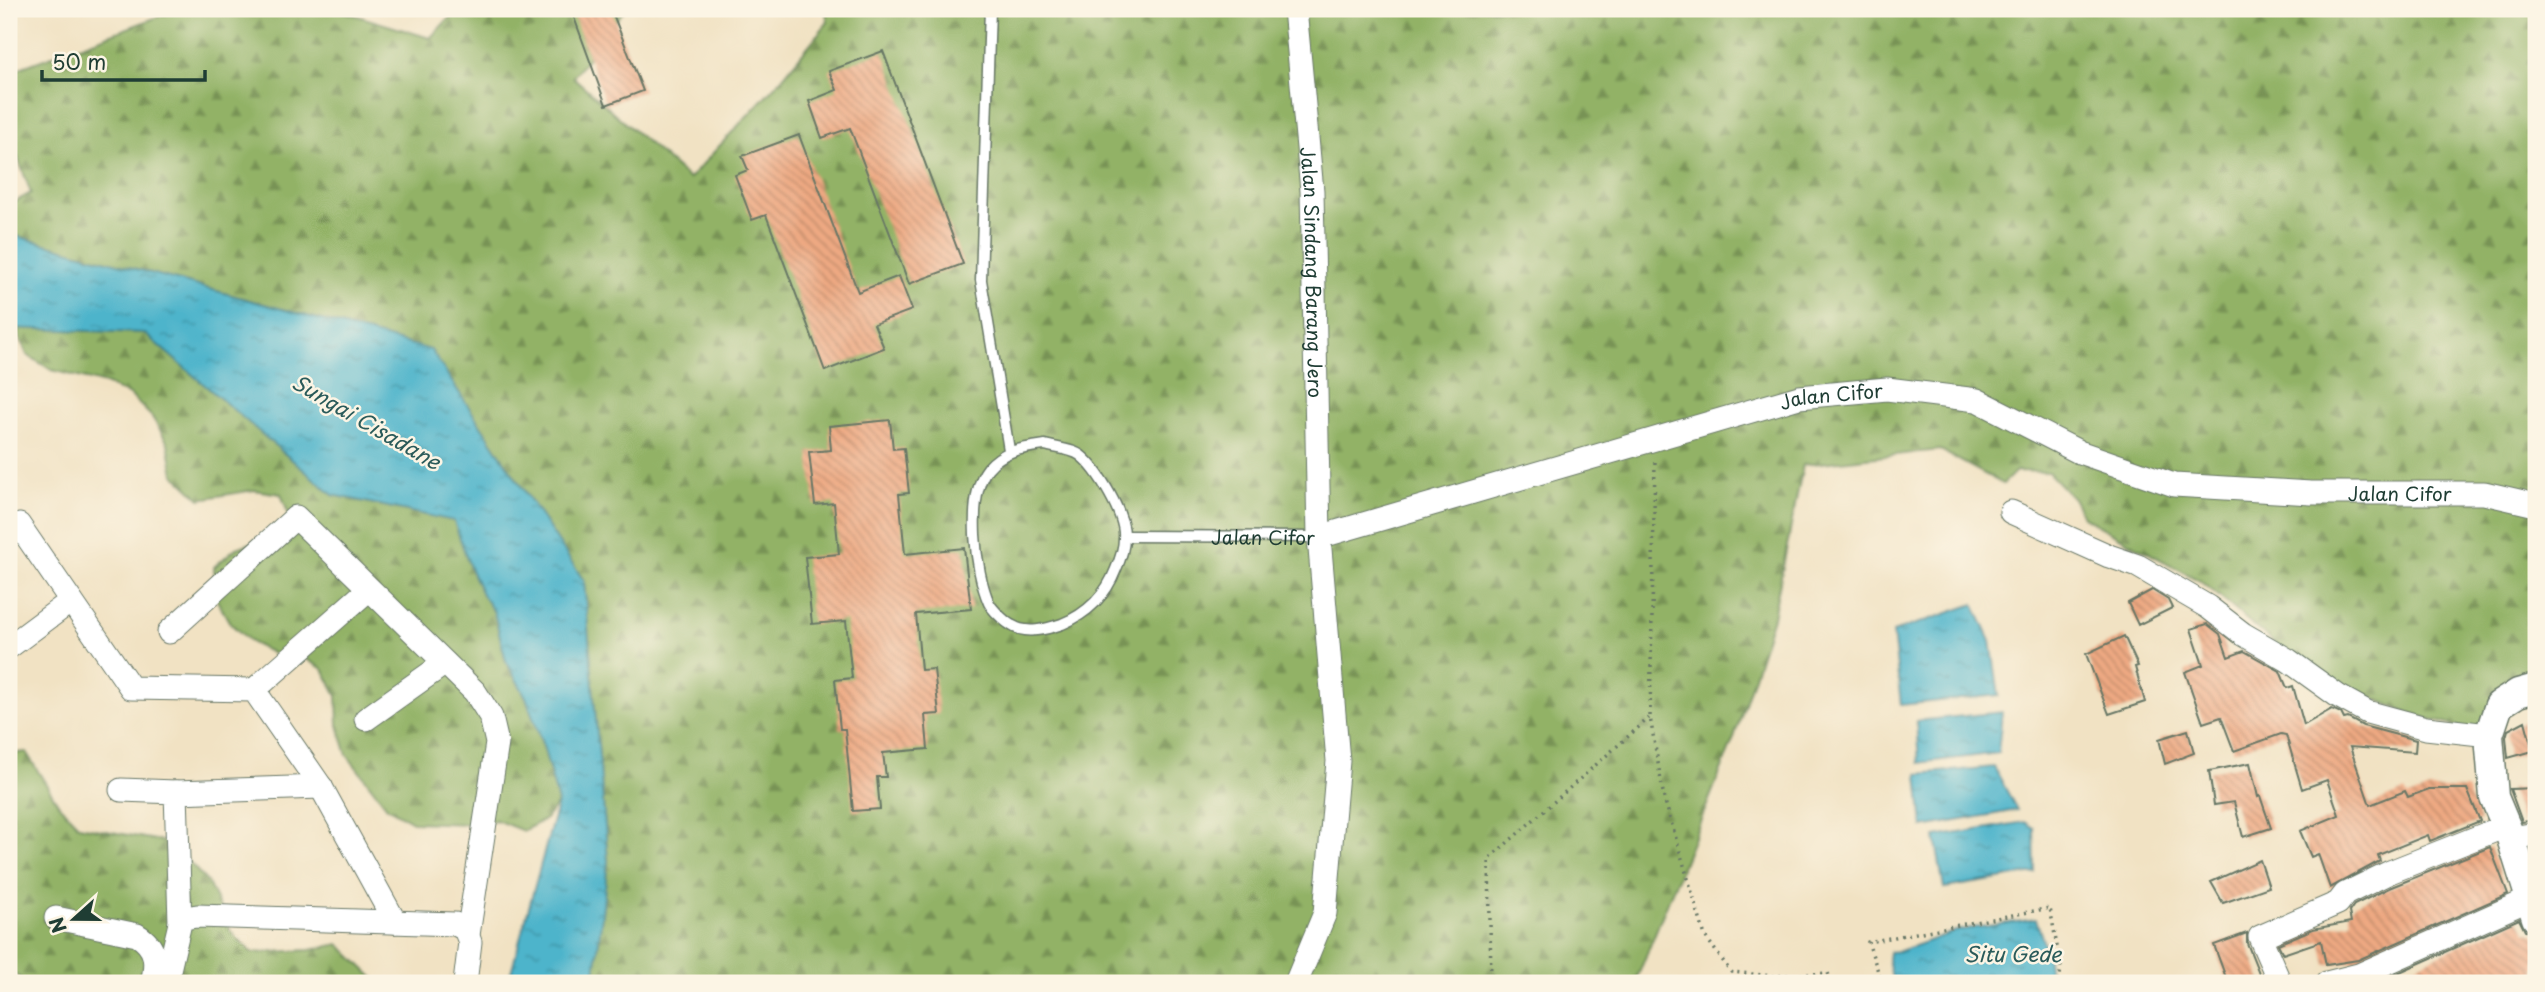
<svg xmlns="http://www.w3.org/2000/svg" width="2545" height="992" font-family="'Playpen Sans',sans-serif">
<defs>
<pattern id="forest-firs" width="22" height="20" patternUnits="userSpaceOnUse" patternTransform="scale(1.75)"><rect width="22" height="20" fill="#92b266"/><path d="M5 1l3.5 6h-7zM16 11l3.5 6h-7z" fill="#779255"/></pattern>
<pattern id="water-ripples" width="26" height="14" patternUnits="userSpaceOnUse" patternTransform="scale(1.75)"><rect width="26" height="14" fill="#4db4cb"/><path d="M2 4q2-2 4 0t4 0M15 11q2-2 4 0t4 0" fill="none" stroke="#3f94a6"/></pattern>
<pattern id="building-back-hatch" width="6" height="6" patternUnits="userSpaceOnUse" patternTransform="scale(1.75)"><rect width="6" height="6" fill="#eea982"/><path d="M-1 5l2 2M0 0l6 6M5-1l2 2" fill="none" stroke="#c08b6b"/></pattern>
</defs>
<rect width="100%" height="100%" fill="#fcf5e5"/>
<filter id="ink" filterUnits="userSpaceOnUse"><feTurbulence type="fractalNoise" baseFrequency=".0143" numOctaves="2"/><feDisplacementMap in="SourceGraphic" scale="14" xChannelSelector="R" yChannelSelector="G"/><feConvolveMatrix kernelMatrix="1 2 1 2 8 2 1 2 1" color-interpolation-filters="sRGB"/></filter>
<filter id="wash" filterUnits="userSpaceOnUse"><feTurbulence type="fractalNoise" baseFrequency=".00686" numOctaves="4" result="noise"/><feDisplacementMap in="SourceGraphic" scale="28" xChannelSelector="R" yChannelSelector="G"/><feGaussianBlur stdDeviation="1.57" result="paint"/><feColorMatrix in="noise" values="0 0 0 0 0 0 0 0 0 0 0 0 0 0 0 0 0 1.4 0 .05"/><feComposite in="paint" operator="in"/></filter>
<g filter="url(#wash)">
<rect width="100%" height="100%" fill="#f1e2c3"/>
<path fill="url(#forest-firs)" stroke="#58784d" stroke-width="2" d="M179 9H335L430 38 458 9H625L573 77 689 179 783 77 828 22 825 9H2536V687L2482 734 2405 712 2303 667 2202 582 2083 517 2073 498 2048 472 2016 471 2003 484 1940 450 1803 465 1773 617 1734 738 1635 983H594L608 861 584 581 431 350 9 234V205L31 193 9 134V72Z
M16 328 144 333 333 495 454 521 471 570 483 596 494 612 506 661 526 697 544 749 558 802 546 819 523 831 496 820 469 824 413 822 387 807 347 755 338 725 337 695 323 669 299 655 278 656 252 643 230 623 215 597 214 567 236 548 264 539 291 521 281 494 254 490 200 499 174 474 168 443 152 417 130 395 105 384 52 370 27 355Z
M26 752 59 805 79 826 166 842 190 863 208 883 231 932 252 953 310 950 339 944 379 983H26L9 969V754Z"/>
<path fill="url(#water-ripples)" stroke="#367880" stroke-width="2" d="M9 234 431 350 584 581 608 861 594 983H508L558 802 544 749 526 697 506 661 494 612 483 596 471 570 454 521 333 495 144 333 9 328Z
M1974 604 1991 641 1999 695 1901 705 1893 632Z
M2002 712 1998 753 1919 763 1916 721Z
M1994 767 2017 810 1923 827 1918 774Z
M2025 822 2034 828 2035 873 1944 888 1935 837Z
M2036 919 2047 953 2051 983H1893L1888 960 1889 952 1900 951 1959 930Z"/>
<g id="blocks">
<path fill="url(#building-back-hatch)" d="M571 9H611L643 91 606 105Z
M883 51 963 264 909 284 850 128 822 138 809 101 837 90 829 71Z
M799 135 858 292 899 276 912 310 874 324 884 348 825 371 766 215 752 220 735 175 748 170 742 156Z
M890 420 893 449 904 448 909 493 899 494 905 554 964 548 971 609 916 614 921 670 934 669 939 714 925 715 928 749 883 753 886 777H877L880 809 853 811 845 729H840L835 680 852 678 846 621 812 624 805 557 839 554 834 503 815 505 809 452 831 450 829 426Z
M2152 590 2168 600 2172 608 2138 625 2128 603Z
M2207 624 2220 634 2228 657 2244 651 2280 671 2287 688 2293 686 2304 725 2332 709 2341 713 2344 719 2348 718 2363 726 2416 740 2415 752 2350 747 2370 805 2405 791 2408 797 2429 789H2467L2480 821 2430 841 2428 835 2378 855 2380 861 2330 888 2318 854 2311 857 2300 831 2339 815 2327 780 2302 789 2286 735 2281 734 2234 751 2221 717 2203 723 2185 672 2203 665 2191 629Z
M2124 636 2138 666 2135 667 2145 702 2109 714 2086 654Z
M2525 721 2533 751 2508 758 2506 737 2508 730Z
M2188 730 2194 753 2165 764 2159 739Z
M2250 763 2258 797 2260 796 2271 828 2243 837 2234 802 2214 805 2209 771Z
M2536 788V820L2522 822 2510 789Z
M2490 847 2508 894 2358 960 2326 965 2321 941 2283 954 2278 944 2313 929 2351 922 2349 912 2354 905 2389 888Z
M2260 860 2269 887 2223 903 2211 882Z
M2519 919 2525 931 2536 934V983H2375Z
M2247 933V943L2263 983H2228L2214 945Z"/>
</g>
</g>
<g filter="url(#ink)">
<use href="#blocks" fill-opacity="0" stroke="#687766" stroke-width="2"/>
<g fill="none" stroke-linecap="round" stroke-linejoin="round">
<defs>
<g id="service">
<path d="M990 9 981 280 1009 450"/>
<path d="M1045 445C1055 448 1072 449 1080 455 1098 469 1126 516 1124 538 1124 547 1120 560 1116 569 1106 595 1089 613 1062 624 1047 629 1026 635 1011 625 1004 621 992 609 989 603 975 572 966 496 988 468 1003 450 1023 448 1045 445Z"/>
<path id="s1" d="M1125 536 1319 537"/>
</g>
<g id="minor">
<path id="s2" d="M1295 9 1312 191 1319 537 1338 761 1325 913 1296 983"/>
<path d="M2011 512 2109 556 2138 566 2208 607 2243 634 2288 660 2338 696 2367 712 2426 728 2489 735"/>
<path d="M9 533 19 525 131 688 254 690 321 787 395 922"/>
<path id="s3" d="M1319 537 1799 397 1887 389 1977 400 2079 452 2174 485 2311 493H2484L2536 505"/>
<path d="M169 632 296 517 475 692 491 717 497 743 468 935"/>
<path d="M9 647 71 601"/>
<path d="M254 690 369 589"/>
<path d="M366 719 445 663"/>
<path d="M121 790 176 792 180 923"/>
<path d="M176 792 321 787"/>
<path d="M2511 838 2536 834"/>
<path d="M56 918 137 935C157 947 157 963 152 983"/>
<path d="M166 983 180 923 184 918 197 916 455 924 465 929 470 942 465 983"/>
<path d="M2280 983 2260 937 2338 903 2345 894 2390 872 2506 826"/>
<path d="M2327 983 2359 975 2530 899"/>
</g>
<path id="tertiary" d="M2536 688 2518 693 2499 705 2489 735 2494 797 2511 838 2536 918"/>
</defs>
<use href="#service" stroke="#687766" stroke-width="13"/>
<use href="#minor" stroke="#687766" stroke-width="25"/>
<use href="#tertiary" stroke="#687766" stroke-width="31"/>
<path stroke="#687766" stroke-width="3.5" stroke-dasharray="2 5" stroke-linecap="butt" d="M1655 462 1650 717 1664 798 1705 936 1731 972 1774 976 1828 973 1832 983
M1491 983 1489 859 1649 718
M1882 983 1868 942 2050 908 2061 968 2059 983"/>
<use href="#service" stroke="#fff" stroke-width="10"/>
<use href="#minor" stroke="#fff" stroke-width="23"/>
<use href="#tertiary" stroke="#fff" stroke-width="28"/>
</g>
</g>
<g text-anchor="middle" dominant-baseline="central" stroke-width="5" stroke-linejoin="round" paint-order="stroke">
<g font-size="19" fill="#1f3d34" stroke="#fcf5e5">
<text stroke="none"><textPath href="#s2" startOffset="264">Jalan Sindang Barang Jero</textPath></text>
<text stroke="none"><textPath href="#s3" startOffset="532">Jalan Cifor</textPath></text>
<text stroke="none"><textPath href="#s3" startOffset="1120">Jalan Cifor</textPath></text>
<text stroke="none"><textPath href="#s1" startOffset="138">Jalan Cifor</textPath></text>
</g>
<g font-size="21" font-style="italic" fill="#2a5b5a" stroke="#fcf5e5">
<text transform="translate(367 421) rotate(30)">Sungai Cisadane</text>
<text x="2013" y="953">Situ Gede</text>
</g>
</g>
<rect width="2545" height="992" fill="none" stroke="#fcf5e5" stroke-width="35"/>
<g transform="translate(74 919) rotate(249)" stroke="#fcf5e5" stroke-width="5" paint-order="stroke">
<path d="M0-5L12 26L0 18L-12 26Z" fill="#1f3d34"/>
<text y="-10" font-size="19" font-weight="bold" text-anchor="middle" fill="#1f3d34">N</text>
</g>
<path d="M42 70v10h163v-10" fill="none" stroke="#1f3d34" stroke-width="3.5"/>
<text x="52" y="70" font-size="21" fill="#1f3d34" stroke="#fcf5e5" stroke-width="5" paint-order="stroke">50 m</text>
</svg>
